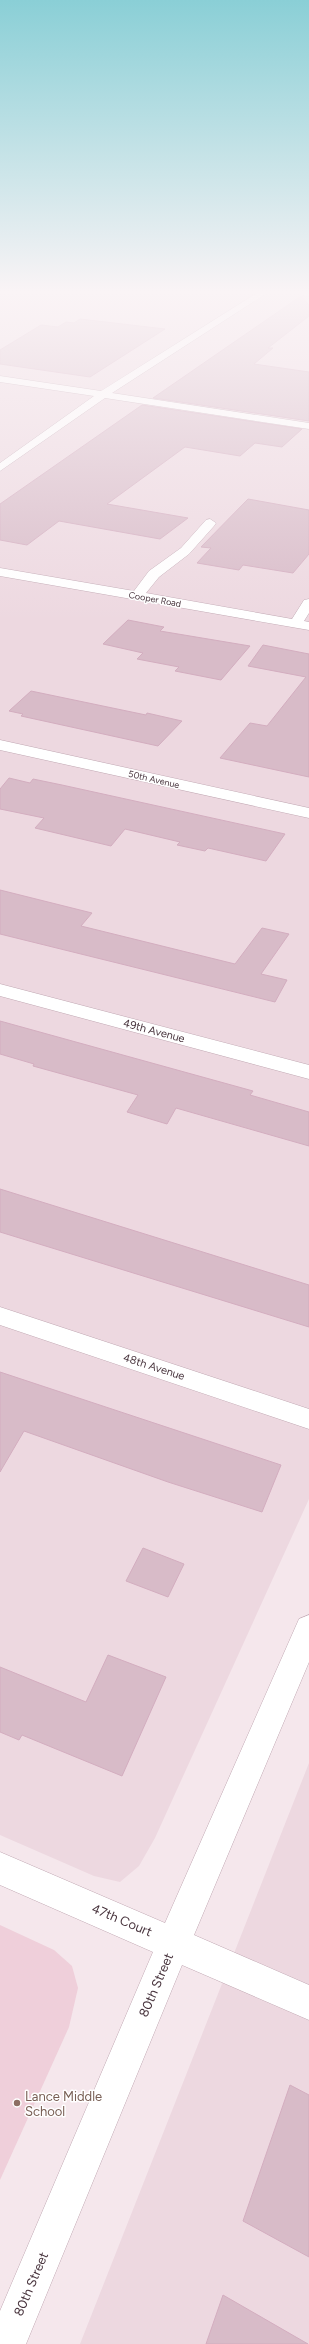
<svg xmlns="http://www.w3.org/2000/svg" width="309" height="2344" font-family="Figtree,sans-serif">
<rect width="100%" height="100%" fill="#f5e7ec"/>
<path fill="#edd8e0" d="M0 293H309V1499L155 1838 139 1866 120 1882 94 1876 0 1835Z
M309 1763V2344H80Z"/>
<path fill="#efcfda" d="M0 1925 54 1950 72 1966 78 1988 69 2027 0 2180Z"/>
<path fill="#d8bbc8" stroke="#d3adbf" d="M301 296 309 305V316L268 348H273L254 364 309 372V421L153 398Z
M80 319 165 329 90 377 0 364V350L41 325 58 327 66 322 74 323Z
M142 405 302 429 282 447 255 443 240 456 185 447 107 504 188 518 160 539 59 521 27 545 0 540V504Z
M248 499 309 510V554L293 573 243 565 239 570 197 563 211 548 201 547Z
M128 620 164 627 160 631 250 646 221 680 175 671 179 667 137 659 143 653 103 644Z
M263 645 309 654V777L220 758 250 723 267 726 306 677 248 666Z
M31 691 146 715 147 713 182 721 158 746 21 716 23 714 9 711Z
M9 778 30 783 33 779 62 785 285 834 266 861 208 848 205 851 177 845 180 842 125 829 111 846 35 828 44 818 0 809V789Z
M0 890 92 913 81 926 235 964 262 928 289 934 261 974 287 980 275 1002 0 934Z
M0 1021 253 1091 250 1095 309 1112V1146L176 1108 167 1124 127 1112 138 1095 33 1066 34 1064 0 1054Z
M0 1189 309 1285V1327L0 1232Z
M0 1372 281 1465 262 1512 168 1482 24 1431 0 1472Z
M143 1548 184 1564 168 1597 126 1581Z
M108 1655 166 1677 122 1776 22 1735 19 1740 0 1732V1667L86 1702Z
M290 2085 309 2095V2257L243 2221Z
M223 2295 308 2344H206Z"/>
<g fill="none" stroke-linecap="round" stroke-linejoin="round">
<defs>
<path id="minor" d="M257 293H267L112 393 309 423V429L105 398 0 471V463L94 396 0 382V376L101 391Z
M301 293H309V296L302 295Z
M210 519 216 523 214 526 189 554 159 577 146 593 292 619 304 600 309 599V613L304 621 309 622V630L0 576V568L134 591 149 571 181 548 206 520Z
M0 740 309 808V818L0 750Z
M0 984 309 1065V1079L0 996Z
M0 1307 309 1409V1429L0 1325Z
M309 1615V1662L194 1935 309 1985V2020L182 1965 26 2344H0V2311L153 1952 0 1885V1852L165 1923 299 1619Z"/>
</defs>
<use href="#minor" stroke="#c1a8b3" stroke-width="1"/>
<use href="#minor" fill="#fff" fill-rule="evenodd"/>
</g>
<linearGradient id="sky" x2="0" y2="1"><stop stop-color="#8acfd6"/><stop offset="0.47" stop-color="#faf4f6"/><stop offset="1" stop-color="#faf4f6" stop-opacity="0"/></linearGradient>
<rect width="309" height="621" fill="url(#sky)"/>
<circle fill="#8d6e63" stroke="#fff" stroke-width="1.5" cx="17" cy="2103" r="4"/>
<g text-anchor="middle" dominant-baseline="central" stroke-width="3" stroke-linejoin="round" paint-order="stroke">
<g font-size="9" fill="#49353e" stroke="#fff">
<text transform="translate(155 599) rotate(10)">Cooper Road</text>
<text transform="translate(154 779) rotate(13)">50th Avenue</text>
</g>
<g font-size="11" fill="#49353e" stroke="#fff">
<text transform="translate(154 1031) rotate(15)">49th Avenue</text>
<text transform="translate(154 1367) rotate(18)">48th Avenue</text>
</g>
<g font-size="13" fill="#49353e" stroke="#fff">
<text transform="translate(122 1920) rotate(23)">47th Court</text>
<text transform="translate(156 1985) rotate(-67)">80th Street</text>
<text transform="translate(31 2284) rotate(-67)">80th Street</text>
</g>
<g font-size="13" fill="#785e54" stroke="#fff" text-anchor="start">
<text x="25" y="2096">Lance Middle<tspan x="25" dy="15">School</tspan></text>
</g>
</g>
</svg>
